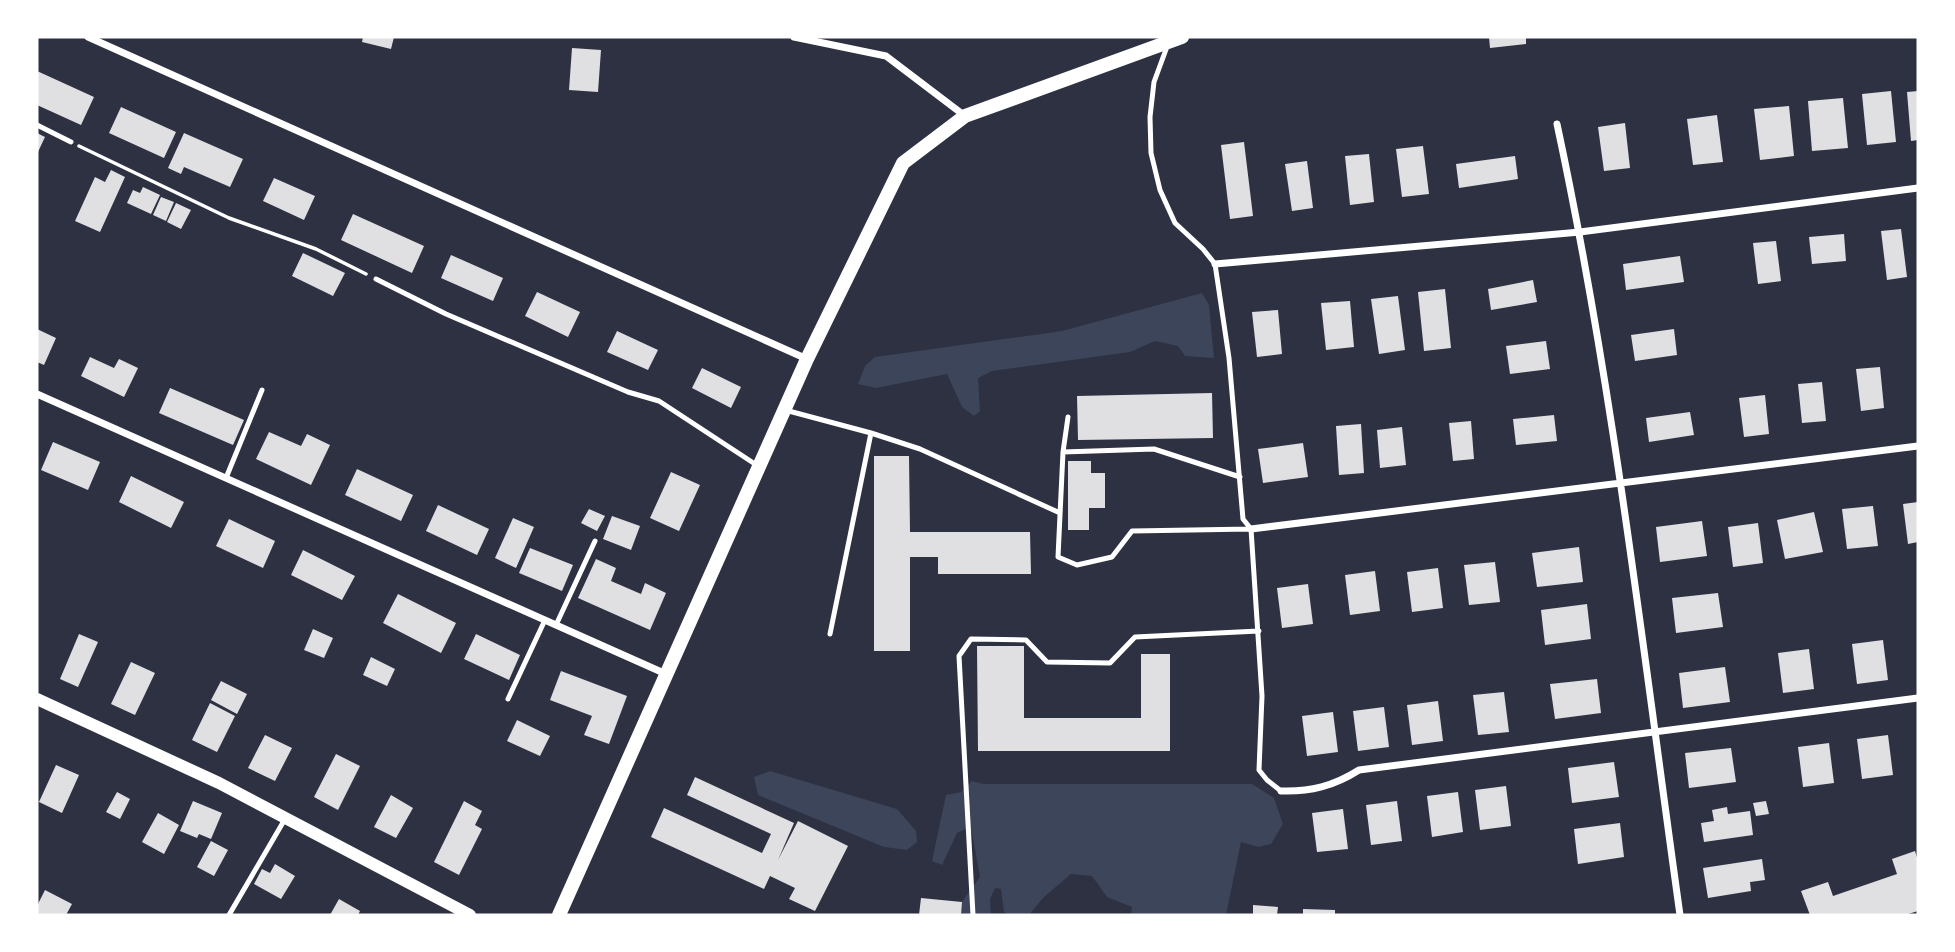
<svg xmlns="http://www.w3.org/2000/svg" width="1955" height="952" font-family="Barlow,sans-serif">
<rect width="100%" height="100%" fill="#2d3142"/>
<path fill="#3c4559" d="M1202 293 1209 305 1214 358 1185 356 1178 346 1155 341 1130 352 992 371 978 378 980 411 974 416 962 407 947 374 876 388 858 384 865 366 875 357 1062 331Z
M770 771 897 809 916 831 917 842 907 850 884 847 758 795 754 777Z
M972 781 984 784H1252L1274 798 1283 824 1271 844 1258 847 1241 842 1226 915H1131L1132 907 1107 897 1092 876 1071 874 1043 898 1029 915H1009L1004 912 1001 889 995 888 990 899 991 915H952L980 877 972 833 965 829 957 833 942 865 932 861 946 795 961 792Z"/>
<path fill="#e0e0e3" d="M363 37H394L391 49 362 42Z
M1489 37H1526V44L1490 48Z
M572 48 601 50 598 92 569 90Z
M37 71 94 97 81 125 37 105Z
M1891 91 1896 142 1867 145 1862 94Z
M1918 91V140L1911 141 1907 92Z
M1843 98 1848 148 1812 151 1808 101Z
M1789 106 1794 156 1760 160 1754 109Z
M121 107 176 132 164 158 109 133Z
M1717 115 1723 162 1693 165 1687 119Z
M1625 123 1630 168 1604 171 1598 127Z
M37 133 45 137 37 154Z
M184 133 243 159 230 187 184 167 181 174 168 168Z
M1244 142 1253 216 1230 219 1221 145Z
M1423 146 1429 194 1402 197 1396 149Z
M1369 154 1374 202 1350 205 1345 156Z
M1515 156 1518 179 1459 188 1456 164Z
M1307 161 1313 208 1292 211 1285 164Z
M111 170 125 177 100 232 75 221 95 177 105 182Z
M274 178 315 196 304 220 263 201Z
M143 187 160 195 151 214 127 203 133 190 140 193Z
M161 197 174 202 166 221 153 215Z
M176 203 191 210 181 229 167 222Z
M353 214 424 246 412 273 341 240Z
M1901 229 1907 277 1887 280 1881 231Z
M1844 234 1846 261 1812 264 1809 237Z
M1776 241 1781 281 1758 284 1753 243Z
M303 253 345 273 333 296 292 276Z
M451 255 503 278 493 301 441 278Z
M1680 256 1684 282 1626 290 1623 264Z
M1533 280 1537 302 1491 310 1488 289Z
M1445 289 1451 348 1424 351 1418 292Z
M537 292 580 312 568 337 525 316Z
M1398 296 1405 350 1379 354 1371 299Z
M1350 301 1354 347 1326 350 1321 303Z
M1278 310 1282 354 1257 357 1252 312Z
M37 329 56 338 44 365 37 362Z
M1674 329 1677 355 1635 361 1631 335Z
M617 331 658 350 648 370 607 352Z
M1546 341 1550 369 1510 374 1506 346Z
M90 357 114 368 119 359 138 368 124 397 81 376Z
M1880 367 1884 408 1861 411 1856 369Z
M702 368 741 387 731 408 692 388Z
M1822 382 1826 421 1802 423 1798 384Z
M170 388 244 420 233 445 159 413Z
M1212 393 1213 438 1078 440 1077 396Z
M1765 395 1769 434 1744 437 1739 398Z
M1690 412 1694 435 1649 442 1646 418Z
M1554 415 1557 441 1516 445 1513 419Z
M1471 421 1474 459 1453 461 1449 423Z
M1361 424 1364 473 1339 475 1336 426Z
M1402 427 1406 465 1380 468 1377 430Z
M269 432 301 446 307 434 330 445 311 485 256 459Z
M53 442 100 462 88 490 41 470Z
M1303 443 1308 477 1263 483 1258 449Z
M874 456H909L910 532H1030L1031 574H938V557H910V651H874Z
M1068 461H1091V473H1105V508H1089V530H1068Z
M357 469 413 495 401 521 345 495Z
M671 472 700 485 679 531 650 518Z
M131 476 184 502 171 528 119 502Z
M1918 502V542L1908 544 1903 504Z
M438 505 489 529 477 555 426 531Z
M1873 506 1878 546 1847 549 1842 509Z
M589 509 605 516 597 531 581 523Z
M1814 512 1823 552 1785 559 1777 520Z
M612 516 640 526 631 550 603 539Z
M513 518 534 527 516 568 495 558Z
M229 519 275 541 263 568 216 546Z
M1702 521 1707 556 1660 562 1656 527Z
M1758 523 1763 563 1733 567 1728 527Z
M1579 547 1583 582 1537 587 1532 553Z
M530 548 573 565 562 591 519 573Z
M303 550 355 576 342 600 291 575Z
M596 559 616 568 611 581 641 594 645 583 666 593 650 630 578 598Z
M1495 562 1500 602 1469 605 1464 565Z
M1438 568 1443 608 1412 612 1407 572Z
M1375 571 1380 611 1350 615 1345 575Z
M1308 584 1313 624 1282 628 1277 588Z
M1718 593 1723 627 1676 633 1672 598Z
M398 594 456 623 441 653 383 623Z
M1587 604 1591 639 1545 645 1541 610Z
M313 629 333 638 324 658 304 650Z
M79 634 98 642 78 687 60 679Z
M476 634 520 655 509 680 464 659Z
M1883 640 1888 680 1857 684 1852 644Z
M977 646H1024V718H1141V654H1170V751H978Z
M1809 649 1814 689 1783 693 1778 653Z
M371 657 395 669 387 686 363 675Z
M131 662 155 673 135 715 111 704Z
M1725 667 1730 702 1683 708 1679 673Z
M561 671 627 696 609 744 584 735 592 716 550 700Z
M1597 679 1601 713 1555 719 1550 684Z
M221 681 247 694 237 714 211 700Z
M1504 692 1509 732 1478 735 1473 695Z
M1438 701 1443 741 1412 745 1407 705Z
M210 703 235 716 217 752 192 740Z
M1384 707 1389 747 1358 751 1353 711Z
M1333 712 1338 752 1307 756 1302 716Z
M517 720 550 736 540 756 507 741Z
M265 735 292 748 275 781 248 768Z
M1888 735 1893 775 1862 779 1857 739Z
M1829 743 1834 783 1803 787 1798 747Z
M1731 748 1736 782 1689 788 1685 753Z
M336 754 360 766 338 810 314 797Z
M1614 762 1619 797 1572 803 1568 768Z
M56 765 79 775 62 813 39 802Z
M695 777 794 823 778 860 798 821 848 846 815 911 789 899 795 888 770 876 764 889 651 837 664 808 762 853 771 834 687 795Z
M1506 786 1511 826 1480 830 1475 790Z
M117 792 130 799 120 819 106 812Z
M1458 792 1463 832 1432 837 1427 796Z
M391 795 413 808 396 838 374 827Z
M193 801 222 813 211 839 199 834 197 838 180 831Z
M464 801 482 811 475 825 482 829 459 875 434 862Z
M1397 801 1402 841 1371 845 1366 805Z
M1766 801 1769 814 1756 816 1753 803Z
M1727 807 1728 814 1750 811 1753 835 1704 842 1701 823 1714 821 1712 810Z
M1343 809 1348 849 1317 852 1312 813Z
M158 813 179 825 164 854 142 842Z
M1620 823 1624 857 1578 864 1574 829Z
M211 841 228 850 214 876 197 867Z
M1915 851 1918 861V911L1905 915H1810L1801 891 1828 882 1833 896 1897 874 1892 859Z
M1762 859 1765 880 1750 882 1751 891 1708 898 1703 868Z
M275 864 295 876 281 899 254 884 262 869 270 873Z
M45 890 72 904 66 915H37V906Z
M921 898 962 902 961 915H919Z
M339 899 360 911 358 915H330Z
M1253 905 1278 907 1277 915H1253Z
M1303 909 1335 910V915H1303Z"/>
<g fill="none" stroke-linecap="round" stroke-linejoin="round">
<path stroke="#fff" stroke-width="3.5" d="M79 146 229 218 316 249 366 274"/>
<path stroke="#fff" stroke-width="5" d="M1168 44 1154 82 1150 117 1151 153 1160 190 1175 223 1203 249 1215 264 1229 358 1243 519 1251 529 1262 696 1259 770 1267 780 1281 791
M37 125 71 142
M376 279 446 314 628 392 659 401 758 466
M785 410 871 433 830 634
M1068 417 1063 452 1058 557 1077 565 1112 557 1132 531 1251 529
M871 433 920 449 1060 513
M1063 452 1154 449 1240 477
M226 478 262 390
M556 625 595 541
M508 699 545 620
M229 915 285 819
M973 915 959 656 971 639 1026 640 1047 662 1110 663 1135 637 1259 631"/>
<path stroke="#fff" stroke-width="7" d="M88 37 807 359
M794 37 886 56 965 116
M1557 124C1613 385 1643 651 1680 915
M1215 264 1580 232 1918 188
M37 394 666 674
M1251 529 1918 446
M1281 791C1310 792 1334 786 1359 770L1918 698"/>
<path stroke="#fff" stroke-width="12" d="M37 699 219 783 470 915"/>
<path stroke="#fff" stroke-width="14" d="M559 915 807 359 903 163 965 116 1182 37"/>
</g>
<rect width="1955" height="952" fill="none" stroke="#ffffff" stroke-width="77"/>
</svg>
